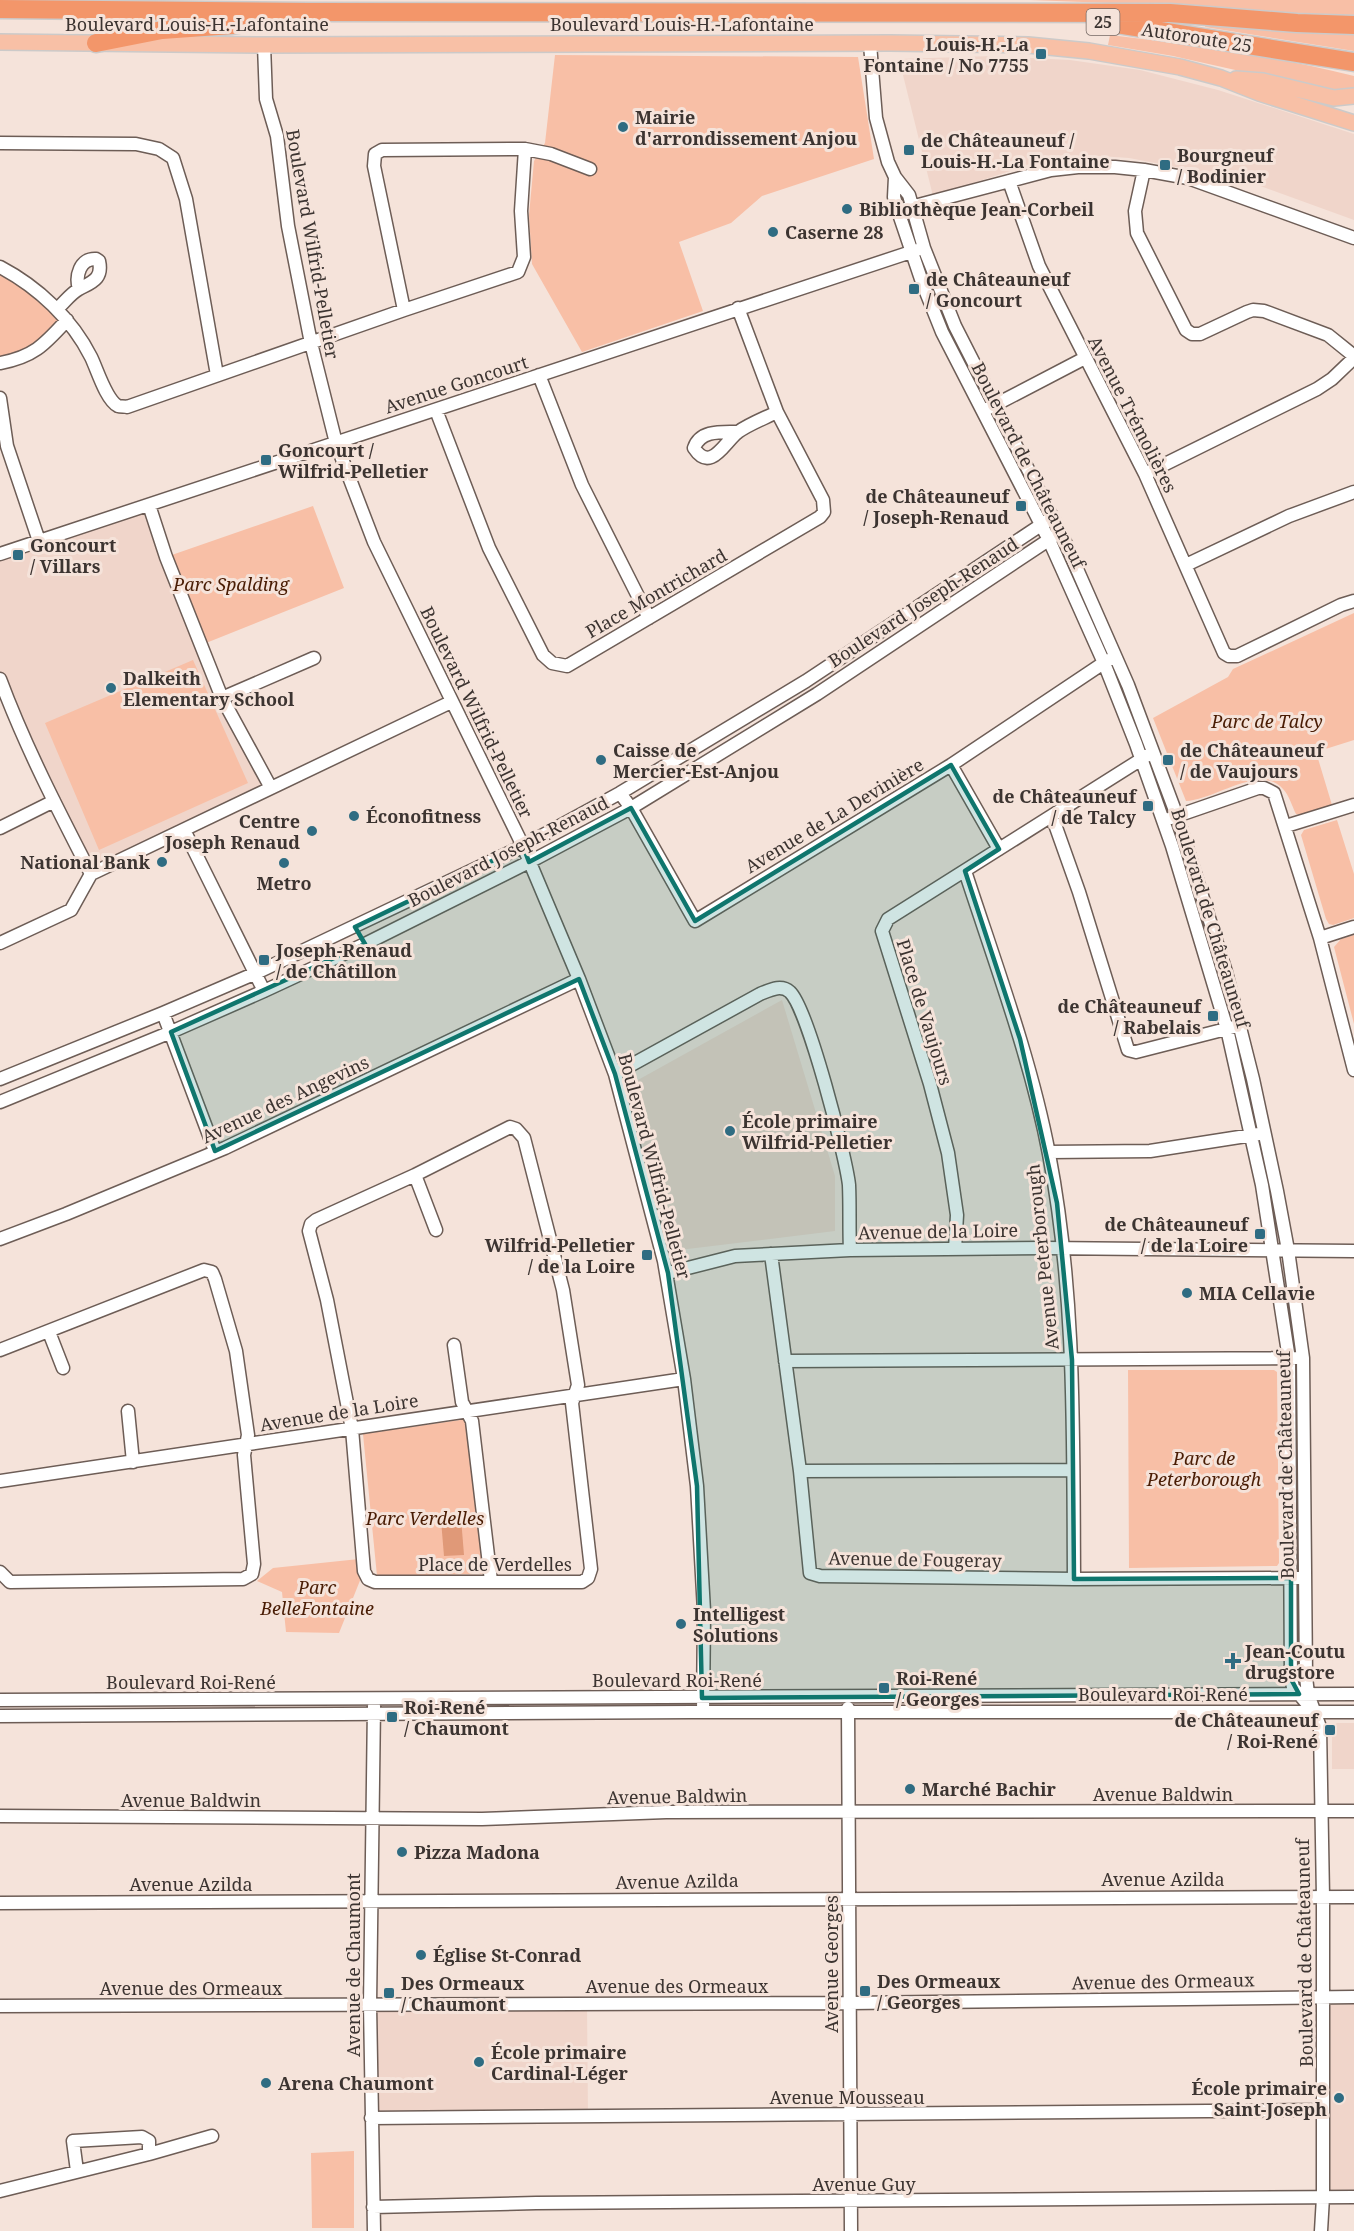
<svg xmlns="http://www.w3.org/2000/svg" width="1354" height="2231" font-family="'Noto Serif',serif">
<rect width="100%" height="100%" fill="#f5e3da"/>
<path fill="#f0d5ca" d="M993 56 1070 60 1140 70 1218 90 1354 134V220L1244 180 1129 158 1084 155 1029 165 933 196 899 59Z
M149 505 201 645 271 788 91 874 0 679V554Z
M782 1000 835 1176V1231L671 1251 627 1086Z
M1337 1723H1354V1769H1332V1735L1335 1734V1729L1331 1727Z
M1323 1997 1354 2000V2197H1323Z
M587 2005 588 2116H371L372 2009Z"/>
<path fill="#f8bfa6" d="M1030 0H1354V18L1136 4Z
M1206 24 1354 32V51L1205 27Z
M1110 35C1192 45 1274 56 1354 76V90L1333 92 1173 56 1108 45Z
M555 55 858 57 874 159 762 196 731 223 679 242 703 311 582 352 532 264 529 215 534 161 545 143Z
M0 267 67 320 44 346 0 363Z
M313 506 344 588 201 645 166 557Z
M1354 613V740L1316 752 1332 805 1301 815 1296 814C1292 806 1289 795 1283 789 1260 763 1215 800 1186 801L1153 718 1228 677 1233 669Z
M193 660 248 783 99 850 45 723Z
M1337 820 1354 874V918L1333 925 1329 924 1326 919 1301 835 1304 830Z
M1354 935V1024L1334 947 1341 939Z
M1128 1370H1274L1277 1372 1279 1563 1277 1566 1129 1568Z
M467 1419 484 1574 377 1576 363 1434Z
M359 1559 361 1578 339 1633 286 1632 282 1592 257 1581 273 1568Z
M354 2151V2228H312L311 2153Z"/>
<path fill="#e09978" d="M461 1518 464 1555 444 1556 441 1520Z"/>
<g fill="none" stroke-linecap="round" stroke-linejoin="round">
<defs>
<path id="minor" d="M870 44 876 118 888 162 895 177 909 195 924 248 955 326 1066 544 1128 685 1177 816 1226 972 1253 1079 1277 1191 1288 1250 1303 1358 1306 1677 1308 1694 1320 1727 1323 1897V2197L1321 2231
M264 45 266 99 277 136 288 226 311 343 336 443 374 542 523 846 579 979 615 1074 664 1261 684 1379 697 1486 704 1611 703 1712
M0 143 136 144 159 149 173 158 186 199 217 375
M1144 170 1135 211 1137 233 1186 330 1192 334H1200L1247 312 1253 310 1264 311 1328 335 1354 356
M895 177 894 197 898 211 922 282 942 332 1049 540 1104 663 1136 744 1172 846 1227 1029 1262 1185 1289 1359 1291 1679 1293 1687 1309 1706
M1009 181 1039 266 1145 474 1224 653 1229 656H1237L1341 605 1354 601
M907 208 1051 170 1078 167H1115L1144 170 1188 178 1354 238
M0 267C38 287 72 319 91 357 97 369 106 400 118 406 121 407 124 406 127 407L404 310 518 272 524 257 521 211 525 149
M57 309C64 303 71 293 79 289 92 282 103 279 99 261L96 259C80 258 75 276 79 289
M404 310 374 166 375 154 382 150 525 149 551 154 590 169
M0 363C34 357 45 344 67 320
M539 375 582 485 649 618
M0 398 7 446 39 541
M989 408 1085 358
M436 410 489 548 543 655 552 663 567 666 820 517 824 512 823 500 777 412 738 308
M737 432C721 432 700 430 694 448 711 474 725 441 738 432 749 424 765 418 777 412
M1145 474 1317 389 1332 379 1354 358
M149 505 166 557 222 698 271 788
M0 554 917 250
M1186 565 1289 516 1354 492
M0 679C25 746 58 810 91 874
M222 698 314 658
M951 765 999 849
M620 793 631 808 695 921 951 765 1108 660
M1052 816 1079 892 1128 1050 1136 1052 1234 1027
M1171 818 1258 788H1264L1274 793 1320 938 1354 1070
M1286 826 1354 805
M0 828 54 801
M184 830 264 991
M965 871C995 963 1031 1059 1049 1154 1076 1294 1073 1437 1074 1579
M1320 938 1354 927
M0 943 71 910 91 874 451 702
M163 1013 215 1151
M615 1074 760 994C770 990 781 984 790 992 808 1009 846 1157 849 1185 850 1207 849 1228 850 1250
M0 1079 163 1013 256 973 523 846 620 793 806 681 1047 521
M0 1102 171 1032 264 991 365 944 537 858 631 808 817 694 1053 537
M510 1127 516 1129 524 1138 563 1290 578 1385 572 1403 591 1569 588 1578 582 1582H375L368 1579 364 1571 352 1429 327 1300 309 1231 311 1224 316 1220 415 1175Z
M1049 1152 1150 1151 1259 1134
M415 1175 436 1230
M0 1239 66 1214 225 1148 579 979
M955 1249 957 1215 948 1153 930 1084 882 931 888 919 1148 755
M771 1254 800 1471 810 1573 820 1576 1074 1579 1299 1578
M668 1273 735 1256 850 1250 1045 1248 1354 1251
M49 1332 63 1368
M454 1345 462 1402 472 1421 491 1581
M0 1350 204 1270 212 1272 215 1279 236 1351 248 1435 244 1455 254 1564 252 1574 243 1579 10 1582 0 1572
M785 1361 1297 1358
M128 1411 133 1462
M800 1471 1073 1470
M0 1481 684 1379
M0 1700 1354 1694
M848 1708 851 2231
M0 1716 692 1712H1354
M0 1816 482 1819 666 1812 1354 1811
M0 1903 1354 1897
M0 2006 850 2003 1354 1997
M371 2118 1323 2110
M77 2171 73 2141 142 2137 149 2141V2154
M0 2191 149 2154 212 2136
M373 2207 536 2203 1354 2197
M374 2231 370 2005 374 1706"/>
<path id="major" d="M0 42 264 45 890 43 1028 45 1089 51 1180 67 1221 78 1259 93 1354 123
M1236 79 1263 81 1334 98 1354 96"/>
<path id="highway" d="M0 9 308 12 1170 13 1297 23 1354 25
M1098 21 1354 62
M96 43 162 30 232 25 262 20"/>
</defs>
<use href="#minor" stroke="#6d5d56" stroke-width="15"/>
<use href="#major" stroke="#cccac9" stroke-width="18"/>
<use href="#highway" stroke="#cccac9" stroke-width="21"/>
<use href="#minor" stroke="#fff" stroke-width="12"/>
<use href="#major" stroke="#f8c0a6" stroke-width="15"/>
<use href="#highway" stroke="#f3966a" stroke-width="18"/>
</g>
<path fill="#0f766e" fill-opacity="0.2" stroke="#0f766e" stroke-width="4.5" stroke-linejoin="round" d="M951 765 999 849 965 871 1020 1039 1057 1203 1072 1360 1074 1579 1291 1578V1679L1299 1694 702 1698 697 1486 668 1273 615 1074 579 979 215 1151 171 1032 365 944 355 927 523 846 529 862 631 808 695 921Z"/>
<g fill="#2f6c82" stroke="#f5e3da" stroke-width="2">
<rect x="1035" y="48" width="12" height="12" rx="3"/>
<circle cx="623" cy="127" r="6"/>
<rect x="903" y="144" width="12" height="12" rx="3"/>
<rect x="1159" y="159" width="12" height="12" rx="3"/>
<circle cx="847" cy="209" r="6"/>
<circle cx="773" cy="232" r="6"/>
<rect x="908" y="283" width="12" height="12" rx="3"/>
<rect x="260" y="454" width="12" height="12" rx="3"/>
<rect x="1015" y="500" width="12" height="12" rx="3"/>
<rect x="12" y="549" width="12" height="12" rx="3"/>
<circle cx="111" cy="688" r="6"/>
<circle cx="601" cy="760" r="6"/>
<rect x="1162" y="754" width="12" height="12" rx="3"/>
<rect x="1142" y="800" width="12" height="12" rx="3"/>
<circle cx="354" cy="816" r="6"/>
<circle cx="312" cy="831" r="6"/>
<circle cx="162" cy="862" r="6"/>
<circle cx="284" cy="863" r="6"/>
<rect x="258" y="954" width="12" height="12" rx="3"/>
<rect x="1207" y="1010" width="12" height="12" rx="3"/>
<circle cx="730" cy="1131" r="6"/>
<rect x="1254" y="1228" width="12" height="12" rx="3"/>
<rect x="641" y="1249" width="12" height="12" rx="3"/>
<circle cx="1187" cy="1293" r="6"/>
<circle cx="681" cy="1624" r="6"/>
<path d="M1230 1652h6v6h6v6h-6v6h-6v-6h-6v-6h6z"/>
<rect x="878" y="1682" width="12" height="12" rx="3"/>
<rect x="386" y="1711" width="12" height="12" rx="3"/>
<rect x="1324" y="1724" width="12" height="12" rx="3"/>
<circle cx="910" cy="1789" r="6"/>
<circle cx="402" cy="1852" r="6"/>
<circle cx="421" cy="1955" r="6"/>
<rect x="859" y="1985" width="12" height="12" rx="3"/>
<rect x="383" y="1987" width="12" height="12" rx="3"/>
<circle cx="479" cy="2062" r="6"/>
<circle cx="266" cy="2083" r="6"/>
<circle cx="1339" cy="2098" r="6"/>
</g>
<g text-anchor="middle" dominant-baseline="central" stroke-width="6" stroke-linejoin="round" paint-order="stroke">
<rect fill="#f5e3da" stroke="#746864" stroke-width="1.5" x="1086.5" y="9" width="33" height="26" rx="4.5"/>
<g font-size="16" font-weight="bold" fill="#3c3431">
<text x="1103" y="22">25</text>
</g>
<g font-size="18" fill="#3c3431" stroke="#f5e3da">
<text x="197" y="24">Boulevard Louis-H.-Lafontaine</text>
<text x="682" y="24">Boulevard Louis-H.-Lafontaine</text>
<text transform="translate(1197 37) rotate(9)">Autoroute 25</text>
<text transform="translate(313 244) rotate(80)">Boulevard Wilfrid-Pelletier</text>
<text transform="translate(456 384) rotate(-18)">Avenue Goncourt</text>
<text transform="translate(1133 414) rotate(63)">Avenue Trémolières</text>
<text transform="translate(1029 465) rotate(63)">Boulevard de Châteauneuf</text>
<text transform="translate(656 593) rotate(-30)">Place Montrichard</text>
<text transform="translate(923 602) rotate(-33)">Boulevard Joseph-Renaud</text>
<text transform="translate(477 712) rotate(64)">Boulevard Wilfrid-Pelletier</text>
<text transform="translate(834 815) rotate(-31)">Avenue de La Devinière</text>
<text transform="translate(508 851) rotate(-27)">Boulevard Joseph-Renaud</text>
<text transform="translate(1211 918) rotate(73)">Boulevard de Châteauneuf</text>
<text transform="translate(925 1012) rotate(73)">Place de Vaujours</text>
<text transform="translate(285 1099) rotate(-25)">Avenue des Angevins</text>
<text transform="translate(655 1166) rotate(75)">Boulevard Wilfrid-Pelletier</text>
<text transform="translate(938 1231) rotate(-1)">Avenue de la Loire</text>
<text transform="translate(1042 1257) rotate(-96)">Avenue Peterborough</text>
<text transform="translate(339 1412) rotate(-9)">Avenue de la Loire</text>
<text transform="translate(1285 1465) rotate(-91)">Boulevard de Châteauneuf</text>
<text transform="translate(915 1559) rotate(1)">Avenue de Fougeray</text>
<text x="495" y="1564">Place de Verdelles</text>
<text x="677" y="1680">Boulevard Roi-René</text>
<text x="191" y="1682">Boulevard Roi-René</text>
<text x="1163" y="1694">Boulevard Roi-René</text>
<text x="1163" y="1794">Avenue Baldwin</text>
<text transform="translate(677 1796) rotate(-1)">Avenue Baldwin</text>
<text x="191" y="1800">Avenue Baldwin</text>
<text x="1163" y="1879">Avenue Azilda</text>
<text transform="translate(677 1881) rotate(-1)">Avenue Azilda</text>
<text x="191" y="1884">Avenue Azilda</text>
<text transform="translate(1304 1953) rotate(-91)">Boulevard de Châteauneuf</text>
<text transform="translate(831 1964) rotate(-90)">Avenue Georges</text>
<text transform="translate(353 1965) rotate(-90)">Avenue de Chaumont</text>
<text transform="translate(1163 1981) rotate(-1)">Avenue des Ormeaux</text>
<text x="677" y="1986">Avenue des Ormeaux</text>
<text x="191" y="1988">Avenue des Ormeaux</text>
<text x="847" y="2097">Avenue Mousseau</text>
<text x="864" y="2184">Avenue Guy</text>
</g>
<g font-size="18" font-weight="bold" fill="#3c3431" stroke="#f5e3da" text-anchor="start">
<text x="1029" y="44" text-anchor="end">Louis-H.-La<tspan x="1029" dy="21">Fontaine / No 7755</tspan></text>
<text x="635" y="117">Mairie<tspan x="635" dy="21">d'arrondissement Anjou</tspan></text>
<text x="921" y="140">de Châteauneuf /<tspan x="921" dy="21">Louis-H.-La Fontaine</tspan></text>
<text x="1177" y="155">Bourgneuf<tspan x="1177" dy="21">/ Bodinier</tspan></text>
<text x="859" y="209">Bibliothèque Jean-Corbeil</text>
<text x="785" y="232">Caserne 28</text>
<text x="926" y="279">de Châteauneuf<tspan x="926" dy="21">/ Goncourt</tspan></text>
<text x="278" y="450">Goncourt /<tspan x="278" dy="21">Wilfrid-Pelletier</tspan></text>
<text x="1009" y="496" text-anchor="end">de Châteauneuf<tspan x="1009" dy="21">/ Joseph-Renaud</tspan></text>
<text x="30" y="545">Goncourt<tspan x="30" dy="21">/ Villars</tspan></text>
<text x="123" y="678">Dalkeith<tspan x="123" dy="21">Elementary School</tspan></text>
<text x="613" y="750">Caisse de<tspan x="613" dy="21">Mercier-Est-Anjou</tspan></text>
<text x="1180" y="750">de Châteauneuf<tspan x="1180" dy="21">/ de Vaujours</tspan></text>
<text x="1136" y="796" text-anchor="end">de Châteauneuf<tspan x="1136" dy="21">/ de Talcy</tspan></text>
<text x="366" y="816">Éconofitness</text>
<text x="300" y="821" text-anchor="end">Centre<tspan x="300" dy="21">Joseph Renaud</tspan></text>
<text x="150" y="862" text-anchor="end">National Bank</text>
<text x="284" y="883" text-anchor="middle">Metro</text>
<text x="276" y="950">Joseph-Renaud<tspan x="276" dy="21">/ de Châtillon</tspan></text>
<text x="1201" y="1006" text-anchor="end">de Châteauneuf<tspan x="1201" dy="21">/ Rabelais</tspan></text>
<text x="742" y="1121">École primaire<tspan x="742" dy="21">Wilfrid-Pelletier</tspan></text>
<text x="1248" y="1224" text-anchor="end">de Châteauneuf<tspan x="1248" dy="21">/ de la Loire</tspan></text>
<text x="635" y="1245" text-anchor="end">Wilfrid-Pelletier<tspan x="635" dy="21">/ de la Loire</tspan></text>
<text x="1199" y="1293">MIA Cellavie</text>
<text x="693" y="1614">Intelligest<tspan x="693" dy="21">Solutions</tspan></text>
<text x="1245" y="1651">Jean-Coutu<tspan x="1245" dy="21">drugstore</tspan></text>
<text x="896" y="1678">Roi-René<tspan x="896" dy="21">/ Georges</tspan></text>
<text x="404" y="1707">Roi-René<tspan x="404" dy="21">/ Chaumont</tspan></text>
<text x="1318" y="1720" text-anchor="end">de Châteauneuf<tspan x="1318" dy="21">/ Roi-René</tspan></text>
<text x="922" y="1789">Marché Bachir</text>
<text x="414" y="1852">Pizza Madona</text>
<text x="433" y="1955">Église St-Conrad</text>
<text x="877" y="1981">Des Ormeaux<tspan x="877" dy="21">/ Georges</tspan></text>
<text x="401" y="1983">Des Ormeaux<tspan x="401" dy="21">/ Chaumont</tspan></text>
<text x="491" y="2052">École primaire<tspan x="491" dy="21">Cardinal-Léger</tspan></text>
<text x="278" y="2083">Arena Chaumont</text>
<text x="1327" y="2088" text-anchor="end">École primaire<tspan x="1327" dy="21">Saint-Joseph</tspan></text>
</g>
<g font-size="18" font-style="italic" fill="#491c04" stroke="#f5e3da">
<text x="231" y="584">Parc Spalding</text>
<text x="1267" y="721">Parc de Talcy</text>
<text x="1204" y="1458">Parc de<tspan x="1204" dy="21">Peterborough</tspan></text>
<text x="425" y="1518">Parc Verdelles</text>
<text x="317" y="1587">Parc<tspan x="317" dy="21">BelleFontaine</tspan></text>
</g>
</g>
</svg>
